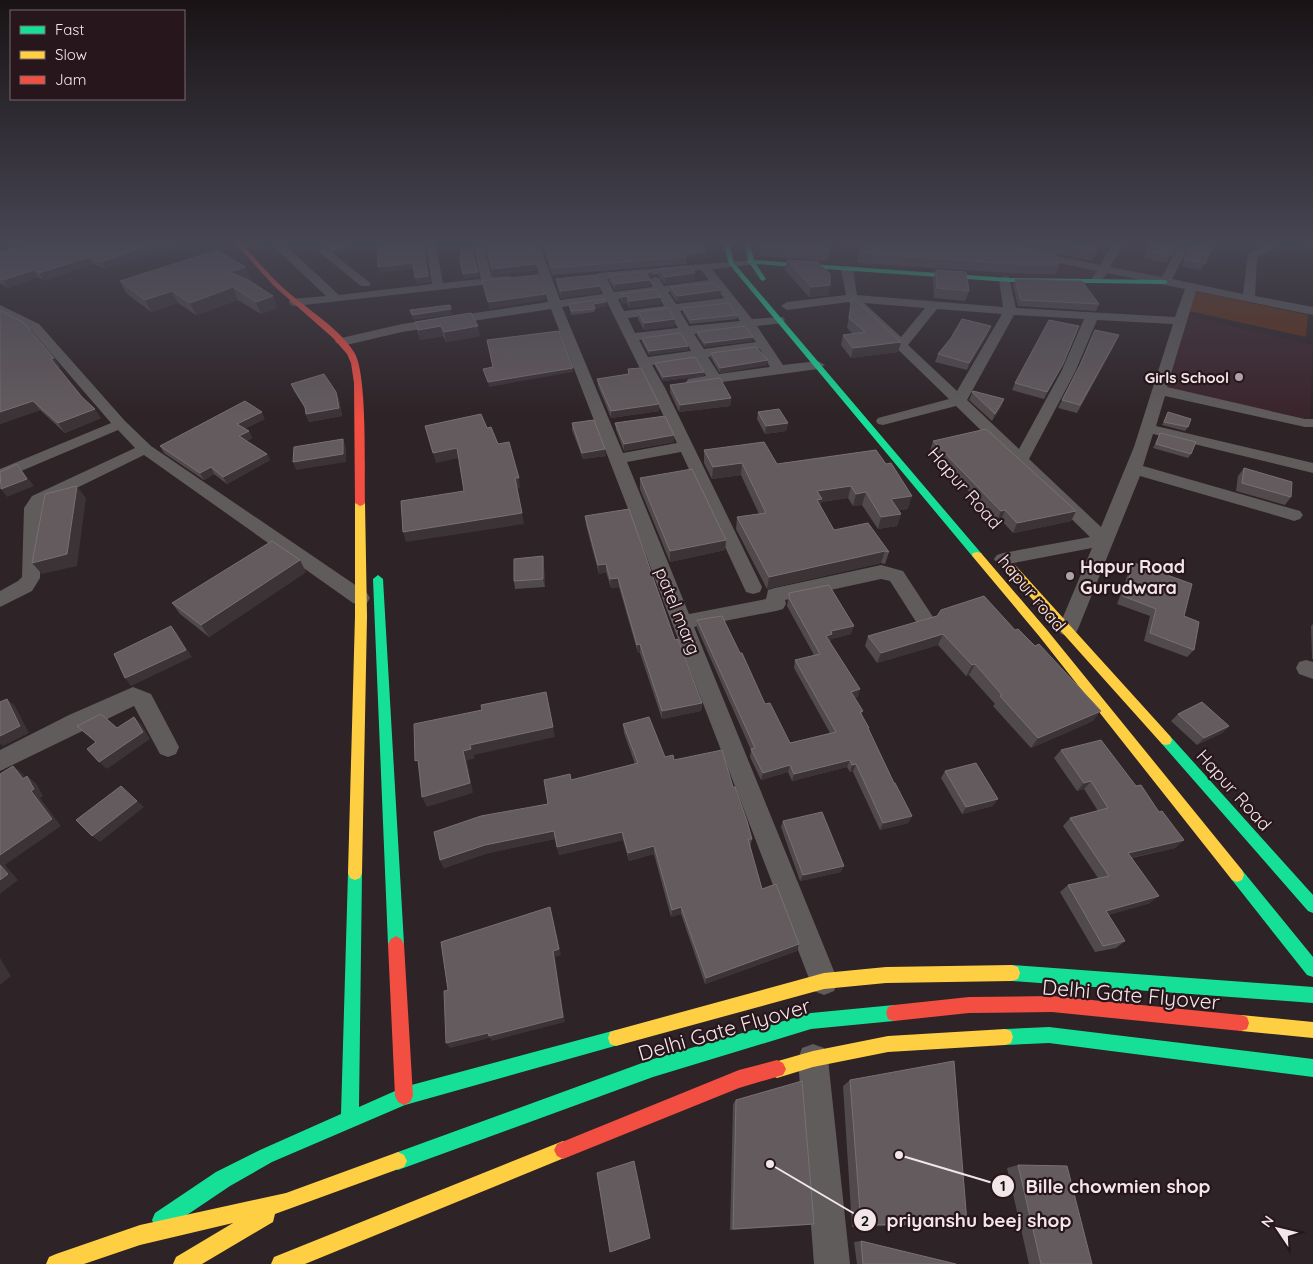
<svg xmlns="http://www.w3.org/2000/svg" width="1313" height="1264" font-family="Quicksand,sans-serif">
<rect width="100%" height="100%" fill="#2e2326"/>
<path fill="#3b242b" d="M750 241H1186L1167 286 753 259Z
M1185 315 1313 345 1310 420 1163 387Z"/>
<path fill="#622f14" d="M1195 291 1308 315 1306 337 1189 311Z"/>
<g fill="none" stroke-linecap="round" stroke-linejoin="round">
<path fill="#605c5c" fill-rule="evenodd" d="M252 241H281L339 295 432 284 425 241H435L443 283 481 279 472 241H482L492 277 509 276 515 279 509 282 295 306 291 305 289 302 291 299 326 296 270 243 250 248 246 247 245 245 246 243Z
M343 241H353L352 246 331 252 369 282 371 284 369 286H361L318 251 319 249Z
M528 241H538L560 300 603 294 596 280 591 277 599 273 753 260 755 262 749 265 712 269 752 319 783 317 785 320 783 323 757 326 783 365 818 361 825 365 818 369 693 386 688 385 686 382 688 379 706 376 696 359 652 365 665 388 762 587 760 592 753 594 746 592 681 452 627 462 689 614 766 599 768 590 775 588 881 565 903 571 935 620 932 625 925 627 918 625 890 581 881 579 785 600 786 604 783 609 776 611 694 627 838 981 834 991 824 995 814 991 810 981 551 309 402 332 342 346 335 342 337 339 402 324 548 302ZM701 270 709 280 664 286 659 278 655 277 649 280 653 287 614 292 607 279ZM715 287 724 298 676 304 668 292ZM657 294 664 306 624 311 618 299ZM606 300 677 443 623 453 562 307ZM729 305 740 321 689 326 680 311ZM669 313 678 328 635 333 628 318ZM745 328 756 342 704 349 694 334ZM682 335 691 351 648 357 639 340ZM760 349 770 367 719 374 708 357Z
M996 241H1007L1005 245 1100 265 1114 241H1125L1110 267 1162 277 1181 241H1192L1172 279 1243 294 1248 254 1272 241H1286L1257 258 1255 296 1313 307V315L1196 291 1167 387 1305 419H1313V427H1305L1165 396 1156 426 1313 463V473L1153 434 1143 466 1300 511 1303 515 1300 519 1294 521 1288 519 1140 476 1078 629 1075 634 1068 636 1061 634 1058 629 1092 548 1003 565 997 563 994 559 997 555 1003 553 1090 537 956 406 883 425 878 424 876 421 878 418 949 399 849 302 787 310 781 306 787 302 846 295 841 269 847 266 853 269 857 295 1003 307 999 279 1005 276 1009 277 1016 308 1175 317 1185 289 1107 273 1102 280H1094L1092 278 1097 271 994 249 993 247ZM864 303 925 308 901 337ZM937 309 1002 314 957 391 908 345ZM1014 315 1084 319 1061 372 1019 449 967 400ZM1097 320 1173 324 1134 447 1101 527 1029 459 1075 372Z
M0 305 39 324 125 421 151 446 367 593 370 598 367 603 360 605 353 603 144 455 44 504 42 508 40 578 32 591 0 607V591L18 581 22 577 24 508 32 496 135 448 118 430 0 480V469L111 423 31 330 0 314Z
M1306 660 1313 662V679L1299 674 1296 668 1299 662Z
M133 687 151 694 179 747 176 754 168 757 160 754 134 706 0 771V750L69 715Z
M813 1044 824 1048 828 1059 850 1264H814L798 1059 802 1048Z"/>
<path fill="#16e098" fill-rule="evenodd" d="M723 241H729L734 263 981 553 982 555 981 557H973L729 264Z
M744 241H750L754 260 1009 278 1165 280 1168 282 1165 284 1009 282 756 264 766 279 763 281 761 280 750 264 746 262 748 260Z
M378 575 383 579 404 944 401 949 396 952 391 949 388 944 373 579Z
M1166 735 1170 736 1313 895V913L1308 911 1162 744 1160 740 1162 736Z
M355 866 360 868 362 873 359 1107 404 1087 616 1030 622 1032 624 1038 622 1044 405 1105 272 1162 230 1186 169 1227 162 1230 155 1227 152 1220 155 1213 216 1172 260 1150 341 1114 348 873 350 868Z
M1237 868 1242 870 1313 957V977L1307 975 1232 880 1230 875 1232 870Z
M1012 965 1313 987V1003L1012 981 1006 979 1004 973 1006 967Z
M894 1005 900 1007 902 1013 900 1019 894 1021 811 1029 653 1077 398 1170 392 1167 389 1161 392 1155 398 1152 653 1059 811 1013Z
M1049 1027 1313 1059V1077L1049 1043 1005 1045 999 1043 997 1037 999 1031 1005 1029Z"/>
<path fill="#ffcf43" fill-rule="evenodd" d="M360 500 365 503 367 616 362 873 360 878 355 880 350 878 348 873 355 616V503Z
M977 552 981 553 1047 630 1242 870 1244 875 1242 880 1237 882 1232 880 1039 636 973 557 972 555 973 553Z
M1011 564 1015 565 1170 736 1172 740 1170 744 1166 745 1162 744 1007 571 1006 568Z
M1012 965 1018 967 1020 973 1018 979 1012 981 886 983 824 989 616 1046 610 1044 608 1038 610 1032 616 1030 824 973 886 967Z
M1241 1015 1313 1022V1038L1241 1031 1235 1029 1233 1023 1235 1017Z
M1005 1029 1011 1031 1013 1037 1011 1043 1005 1045 888 1052 813 1067 777 1078 771 1075 768 1069 771 1063 813 1051 888 1036Z
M563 1141 569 1144 572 1150 569 1156 305 1264H271L274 1257Z
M398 1152 404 1155 407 1161 404 1167 275 1214 273 1222 202 1264H173L176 1257 233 1223 140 1245 84 1264H46L49 1257 56 1254 140 1225 286 1193Z"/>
<path fill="#f24e42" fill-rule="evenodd" d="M233 241H240C252 255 265 270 278 283 301 306 337 325 354 352 368 373 364 473 365 503L363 505 360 506 355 503 354 383 351 363 347 354 333 338 274 286Z
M396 936 401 939 404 944 413 1096 410 1102 404 1105 398 1102 395 1096 388 944 391 939Z
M1052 996 1241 1015 1247 1017 1249 1023 1247 1029 1241 1031 1052 1012 969 1013 894 1021 888 1019 886 1013 888 1007 894 1005 969 997Z
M777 1060 783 1063 786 1069 783 1075 739 1088 563 1159 557 1156 554 1150 557 1144 739 1070Z"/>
</g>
<path fill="#514a4d" d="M31 241H190L105 269 93 264 44 281 38 277 8 288 0 283V252L31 242Z
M483 241H527L535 264 536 270 493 276Z
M540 241H700L707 251V257L686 260V264L552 275Z
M762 241H996L1059 264 1056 274 1009 273 857 263 859 249 828 242 829 251 827 261 759 256Z
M1009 241H1103L1092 261 1008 244Z
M1151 241H1179L1167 263 1143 258Z
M1193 241H1215L1201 270 1181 266Z
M1313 241V246L1289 242 1290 241Z
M787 260 830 285 828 295 809 297 785 270Z
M245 267 250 279 247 280 273 296 277 308 261 314 238 300 196 315 178 303 151 312 126 293 120 281Z
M658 269 695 273V280L665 284 658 276Z
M936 270 969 291 965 301 934 298 933 280Z
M609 275 652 276 649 278 650 286 615 290 609 281Z
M556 279 600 293 561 298 557 286Z
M1015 279 1099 304 1096 311 1018 306 1013 286Z
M671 287 721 290 720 297 677 302 671 294Z
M621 294 661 304 629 308 627 303 622 304 621 301Z
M852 297 901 342 898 352 851 358 841 345 843 335 853 334 847 328Z
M606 302 607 306 594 308 595 312 571 315 569 304Z
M683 308 737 315V319L690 324 683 313Z
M0 310 54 358 60 367 58 368 82 397 101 418 65 433 40 410 0 424Z
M638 312 675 326 644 330 638 319Z
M415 322 480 336 446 342 443 336 420 340Z
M697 332 753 337 752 341 705 347 697 336Z
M989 333 967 370 935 362 938 354Z
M642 338 688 350 649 355 642 342Z
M1116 342 1077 413 1058 408 1062 400Z
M711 353 767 365 720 373 711 358Z
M655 363 704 372V376L663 381 655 366Z
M628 369 659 404V411L611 418 598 386 597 379 628 374Z
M1059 371 1044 399 1012 390 1015 383Z
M291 384 336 392 339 400 342 416 309 422 306 414V410L294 391Z
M670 385 731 398 730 406 679 412 670 392Z
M973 391 1004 399 1001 407 992 421 969 400Z
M758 412 788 423 786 431 765 434 757 419Z
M1168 412 1188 427 1185 431 1162 425Z
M265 419 244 429 249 431 252 438 246 441 267 454 270 460 227 484 214 474 204 480 164 453 160 446Z
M572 423 606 456 583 459 572 430Z
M615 423 674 442 624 451 616 430Z
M1160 433 1191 454 1188 458 1153 448Z
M933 441 1076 511 1071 521 1013 533 1001 520 997 521 930 451Z
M704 450 777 464 876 450 908 509 899 510 901 514 897 526 878 529 862 505 853 506 848 498 821 502 820 506 834 530 889 552 885 564 881 563 767 589 736 529 737 517 759 514 741 475 712 479 704 463Z
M1244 468 1291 497 1285 505 1236 491 1238 476Z
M640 478 726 540 725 550 670 562 640 489Z
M585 516 675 640 702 703 701 711 662 719 640 653H638L619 587 611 588 606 572 599 574 586 525Z
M543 556 544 564 545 587 515 589 514 581Z
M1134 563 1194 650 1187 657 1144 641 1150 616 1117 604 1129 571Z
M306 572 209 637 180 614 172 603Z
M789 593 851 634 831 639 830 642 858 697 854 698 863 711 861 715 869 728 868 730 894 783 912 816 908 823 880 830 853 772H850L847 767 792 781 788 772 761 780 750 757 751 750 697 628V620L740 653 765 704 790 743 830 733 794 668 795 660 814 655 787 606Z
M937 616 1093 721 1031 748 993 706 995 704 969 675 966 676 938 645 877 663 865 646 868 636Z
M1313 624V659H1312L1311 626Z
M1178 714 1229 726 1222 733 1197 745 1171 721Z
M623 724 665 757 674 760 733 787 752 839 750 847 762 889 797 951 705 984 681 914 671 917 654 854 629 861 623 840 559 855 555 839 488 853 444 868 440 860 548 804 571 780 635 764 624 733Z
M1061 750 1136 786 1184 840 1175 848 1132 858 1150 903 1108 915 1125 941 1116 948 1095 952 1060 892 1068 885 1098 878 1063 826 1070 818 1098 811 1084 789 1077 791 1054 758Z
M945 771 993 806 962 814 941 778Z
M783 821 841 872 800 881 781 827Z
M850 1080 967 1223 954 1224 852 1227 843 1086Z
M736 1100 814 1224 809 1225 730 1230 733 1104Z
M1018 1165 1092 1264H1029L1007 1168Z
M861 1241 956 1264H857L854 1242Z"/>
<path fill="#3c3336" d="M164 241H190L105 269 101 262Z
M423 241 430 282 416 284 415 278Z
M1101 241H1103L1102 244 1092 261 1096 251Z
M707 251V257L686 260V257L684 254Z
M89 257 93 264 44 281 39 273Z
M413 263 414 269 380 273 378 267Z
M535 264 536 270 493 276 492 269Z
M245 267 250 279 235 284 230 272Z
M34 270 38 277 8 288 3 280Z
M652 271V276L647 279V274Z
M478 272 479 277 464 279 463 274Z
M695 273V280L665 284V277Z
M650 280V286L615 290V284Z
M830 285 828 295 809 297 811 287Z
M600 286V293L561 298V291Z
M233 287 238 300 196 315 190 303Z
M721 290 720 297 677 302V296Z
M172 291 178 303 151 312 145 300Z
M545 294V300L489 309 488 302Z
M273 296 277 308 261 314 256 302Z
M627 296V303L622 304V297Z
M661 297V304L629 308V301Z
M606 302 607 306 593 308V304Z
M451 309 452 315 413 320 412 315Z
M675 319V326L644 330V323Z
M441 326 443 336 420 340 418 330Z
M478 326 480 336 446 342 444 332Z
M991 326 989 333 967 370 969 363Z
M753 337 752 341 705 347V343Z
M901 342 898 352 851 358 853 348Z
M688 346V350L649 355V351Z
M54 358 60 367 57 368 51 359Z
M768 360 767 365 720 373V368Z
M1063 364 1059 371 1044 399 1047 392Z
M573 368V372L489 387 488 382Z
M704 372V376L663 381V377Z
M336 392 339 400 342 416 309 422 306 414Z
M731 398 730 406 679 412 680 405Z
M1004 399 1001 407 992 421 995 414Z
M33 401 40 410 0 424V412Z
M659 404V411L611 418V411Z
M95 409 101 418 65 433 58 423Z
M262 412 265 419 240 431 237 424Z
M788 423 786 431 765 434 766 426Z
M249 431 252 438 242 443 239 436Z
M674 435V442L624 451V444Z
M343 439 346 447V462L296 470 293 462Z
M457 448 459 458 436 463 433 453Z
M605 449 606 456 583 459 582 453Z
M267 454 270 460 227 484 223 477Z
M742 463 741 475 712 479 713 467Z
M17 464 34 486 7 497 1 489Z
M211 467 214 474 204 480 200 473Z
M515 478H519L520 488H517Z
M77 486 86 498 77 566 42 574 32 563Z
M851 486 848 498 821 502 819 511 814 512 817 491Z
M866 492 862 505 853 506 856 494Z
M912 496 908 509 888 512 891 499Z
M1005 510 1001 520 997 521 1001 511Z
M1076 511 1071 521 1013 533 1017 523Z
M522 513 524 524 406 542 403 532Z
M901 514 897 526 878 529 881 517Z
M726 540 725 550 670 562V551Z
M885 551 881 563 767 589 769 577Z
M543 556 544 564 545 587 543 579Z
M300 560 306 572 209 637 201 625Z
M606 564V572L599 574 598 565Z
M618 578 619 587 611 588 610 579Z
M171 626 177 633 192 657 131 686 125 678Z
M854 626 851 634 831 639 830 642 826 636 831 631Z
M943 634 938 645 877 663 881 653Z
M640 644V653H638L637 645Z
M975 664 969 675 966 676 972 665Z
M860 689 858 697 848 700 851 692Z
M7 699 15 706 29 733 3 746 0 744V736Z
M702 703 701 711 662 719V711Z
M1101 711 1093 721 1031 748 1038 738Z
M134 717 141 724 150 739 107 769 99 762Z
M1229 726 1222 733 1197 745 1204 738Z
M553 727 555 737 474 755V759L467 760 473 793 427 807 422 797 463 751 470 745Z
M850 760 847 767 792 781 794 774Z
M856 764 853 772H850L852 765Z
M790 765 788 772 761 780 763 773Z
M13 766 22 773 32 786 23 779Z
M27 776 36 783 43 796 40 798 61 826 5 865 18 880 0 894V855L31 791Z
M1091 781 1084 789 1077 791 1084 783Z
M121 786 144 807 100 842 92 836Z
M998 799 993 806 962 814 966 807Z
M912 816 908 823 880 830 883 823Z
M554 831 555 839 488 853 444 868 440 860 485 845Z
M622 832 623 840 559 855 557 847Z
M1184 840 1175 848 1120 860 1128 853Z
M654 846V854L629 861 628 853Z
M844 866 841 872 800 881 803 875Z
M1159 896 1150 903 1098 918 1106 911Z
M550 907 561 955 555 957 565 1022 492 1041 490 1038 450 1048 446 1043 488 1033 553 951Z
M681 907V914L671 917 672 910Z
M799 944 797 951 705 984 706 978Z
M0 958 11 976 0 985Z"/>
<path fill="#635b5e" stroke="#797073" d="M34 241H164L101 262 89 257 39 273 34 270 3 280 0 279V252Z
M380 241H423L428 276 415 278 413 263 378 267 377 248H380Z
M484 241H527L535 264 492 269Z
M542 241H700L707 251 684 254 686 257 552 268Z
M762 241H828L829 251 760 247Z
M860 241H996L1056 254 1059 264H1012L859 253Z
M1049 241H1101L1096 251Z
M1151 241H1179L1171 256 1146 251Z
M1194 241H1215L1205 264 1184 259Z
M472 249 478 272 463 274 460 261 461 250Z
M218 250 245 267 230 272 250 281 273 296 256 302 233 287 190 303 172 291 145 300 120 281Z
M787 260 818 262 830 274V285L811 287Z
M691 266 695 273 665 277 658 269Z
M936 270 966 272 969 291 937 288Z
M652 271 647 274 650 280 615 284 609 275Z
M538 275 545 294 488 302 482 281Z
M594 275 600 286 561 291 556 279Z
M1015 279 1082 281 1099 304 1021 300Z
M715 283 721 290 677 296 671 287Z
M656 289 661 297 629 301 627 296 622 297 621 294Z
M852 297 901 342 853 348 843 335 865 332 849 318Z
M605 299 606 302 593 304 595 309 571 311 569 304Z
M728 303 737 315 690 320 683 308Z
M450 305 451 309 412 315 410 310Z
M668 308 675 319 644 323 638 312Z
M0 310 24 323 54 358 51 359 82 397 95 409 58 423 33 401 0 412Z
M471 313 478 326 444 332 441 326 418 330 415 322Z
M962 319 991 326 969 363 938 354 951 338Z
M1049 320 1079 326 1063 364 1047 392 1015 383Z
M745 326 753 337 705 343 697 332Z
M1095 330 1119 335 1080 405 1062 400 1080 365Z
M559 331 573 368 488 382 483 369 493 367 487 340Z
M681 333 688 346 649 351 642 338Z
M756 347 768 360 720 368 711 353Z
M695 357 704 372 663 377 655 363Z
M641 368 659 404 611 411 597 379 629 374 628 369Z
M324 374 336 392 339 408 306 414 305 407 291 384Z
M720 378 731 398 680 405 670 385Z
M973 391 1004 399 995 414 972 392Z
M245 401 262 412 237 424 249 431 239 436 267 454 223 477 211 467 200 473 160 446Z
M779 409 788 423 766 426 758 412Z
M1168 412 1191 419 1188 427 1164 422Z
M481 414 487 428 491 427 498 444 509 442 519 478H515L522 513 403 532 401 501 464 491 457 448 433 453 425 426Z
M665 416 674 435 624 444 615 423Z
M594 420 605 449 582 453 572 423Z
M986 429 1076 511 1017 523 1005 510 1001 511 933 441Z
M1160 433 1196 442 1191 454 1156 444Z
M343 439V454L293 462 294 447Z
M764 442 777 464 876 450 886 464 891 463 912 496 891 499 901 514 881 517 866 492 856 494 851 486 817 491 822 499 817 500 834 530 868 523 889 552 885 551 769 577 737 517 766 513 742 463 713 467 704 450Z
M17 464 27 479 1 489 0 472Z
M1244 468 1292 482 1291 497 1242 483Z
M692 469 726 540 670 551 640 478Z
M77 486 67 554 32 563 45 494Z
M629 509 675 640 678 639 702 703 662 711 640 644 637 645 618 578 610 579 606 564 598 565 585 516Z
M272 541 300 560 201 625 172 603Z
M543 556V579L514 581V559Z
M1134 563 1192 584 1184 616 1199 622 1194 650 1150 633 1156 609 1123 596Z
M829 585 854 626 831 631 832 634 826 636 860 689 851 692 863 711 860 712 869 728H868L894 783H895L912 816 883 823 856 764 852 765 850 760 794 774 790 765 763 773 751 749 755 748 697 620 722 616 740 653H742L765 704 770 703 790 743 836 732 795 660 820 654 789 598V593Z
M984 596 1015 630 1018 629 1035 646 1039 644 1101 711 1038 738 1000 696 1002 695 975 664 972 665 943 634 881 653 868 636 937 616 941 610Z
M171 626 186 650 125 678 114 654Z
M546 692 553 727 470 745 471 749 463 751 470 783 422 797 418 760 415 761 414 724 482 710 481 705Z
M7 699 20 726 0 736V702Z
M1202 702 1229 726 1204 738 1178 714Z
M101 714 117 728 134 717 143 732 99 762 87 749 96 742 77 726Z
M649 717 665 757 673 755 674 760 722 750 733 787H735L747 821 752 839H748L762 889 776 884 799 944 706 978 681 907 672 910 654 846 628 853 622 832 557 847 554 831 485 845 440 860 434 832 481 816 548 804 544 780 570 774 571 780 638 763 623 724Z
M1101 740 1136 786 1141 785 1159 812 1162 811 1184 840 1128 853 1159 896 1106 911 1125 941 1103 946 1068 885 1109 876 1070 818 1108 808 1091 781 1084 783 1061 750Z
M976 763 998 799 966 807 945 771Z
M13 766 23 779 27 776 34 789 31 791 52 819 0 855V774Z
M121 786 137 801 92 836 76 820Z
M822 812 844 866 803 875 783 821Z
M0 865 8 874 0 880Z
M550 907 559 949 553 951 563 1017 489 1036 488 1033 446 1043 444 991 448 990 441 942Z
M954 1061 967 1223 861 1225 850 1080Z
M802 1081 814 1224 733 1229 736 1100Z
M634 1161 650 1238 610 1252 597 1173Z
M1018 1165 1067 1166 1092 1264H1041Z
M861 1241 956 1264H863Z"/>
<linearGradient id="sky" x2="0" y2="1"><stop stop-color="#191315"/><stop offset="0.58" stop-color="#464552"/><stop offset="1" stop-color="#464552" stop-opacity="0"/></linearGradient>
<rect width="1313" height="418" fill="url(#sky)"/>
<g fill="#aea2a5" stroke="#27161b" stroke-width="2">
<circle cx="1239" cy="377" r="5"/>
<circle cx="1070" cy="576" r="5"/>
</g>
<g text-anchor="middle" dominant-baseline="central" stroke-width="4.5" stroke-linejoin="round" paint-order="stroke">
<g font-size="15" font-weight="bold" fill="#f3e6e9" stroke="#27161b" text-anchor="end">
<text x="1229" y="377">Girls School</text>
</g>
<g font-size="18" fill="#f3e6e9" stroke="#27161b">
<text transform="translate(965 488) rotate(49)">Hapur Road</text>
<text transform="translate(1032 593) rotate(50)">hapur road</text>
<text transform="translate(678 611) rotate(68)">patel marg</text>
<text transform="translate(1234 790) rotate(48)">Hapur Road</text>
</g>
<g font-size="18" font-weight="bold" fill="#f3e6e9" stroke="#27161b" text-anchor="start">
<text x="1080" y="566">Hapur Road<tspan x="1080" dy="21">Gurudwara</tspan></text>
</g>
<g font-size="21" fill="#f3e6e9" stroke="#27161b">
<text transform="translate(1131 994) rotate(5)">Delhi Gate Flyover</text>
<text transform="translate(724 1029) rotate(-16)">Delhi Gate Flyover</text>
</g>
</g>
<path fill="none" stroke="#f3e6e9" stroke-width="2" d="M899 1155L1003 1186M770 1164L865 1220"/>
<g fill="#f3e6e9" stroke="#27161b" stroke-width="2">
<circle cx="899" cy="1155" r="5"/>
<circle cx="770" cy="1164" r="5"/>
<circle cx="1003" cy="1186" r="12"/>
<circle cx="865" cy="1220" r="12"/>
</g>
<g font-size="15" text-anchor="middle" font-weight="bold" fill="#111">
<text x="1003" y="1191">1</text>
<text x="865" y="1226">2</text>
</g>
<g font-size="19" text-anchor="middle" font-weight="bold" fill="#f3e6e9" stroke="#27161b" stroke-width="4.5" stroke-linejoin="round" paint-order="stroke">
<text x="1118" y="1193">Bille chowmien shop</text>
<text x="979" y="1227">priyanshu beej shop</text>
</g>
<rect x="10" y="10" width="175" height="90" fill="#27161b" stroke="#79696d"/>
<rect x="20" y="26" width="25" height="8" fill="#16e098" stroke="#79696d"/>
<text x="55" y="35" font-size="15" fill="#f3e6e9">Fast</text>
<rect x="20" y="51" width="25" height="8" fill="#ffcf43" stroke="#79696d"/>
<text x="55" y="60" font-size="15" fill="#f3e6e9">Slow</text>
<rect x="20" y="76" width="25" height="8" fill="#f24e42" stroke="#79696d"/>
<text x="55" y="85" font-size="15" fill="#f3e6e9">Jam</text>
<g transform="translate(1278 1229) rotate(305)" stroke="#27161b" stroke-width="4" paint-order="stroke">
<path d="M0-4L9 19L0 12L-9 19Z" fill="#f3e6e9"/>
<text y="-8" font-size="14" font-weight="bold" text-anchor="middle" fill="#f3e6e9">N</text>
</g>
</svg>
